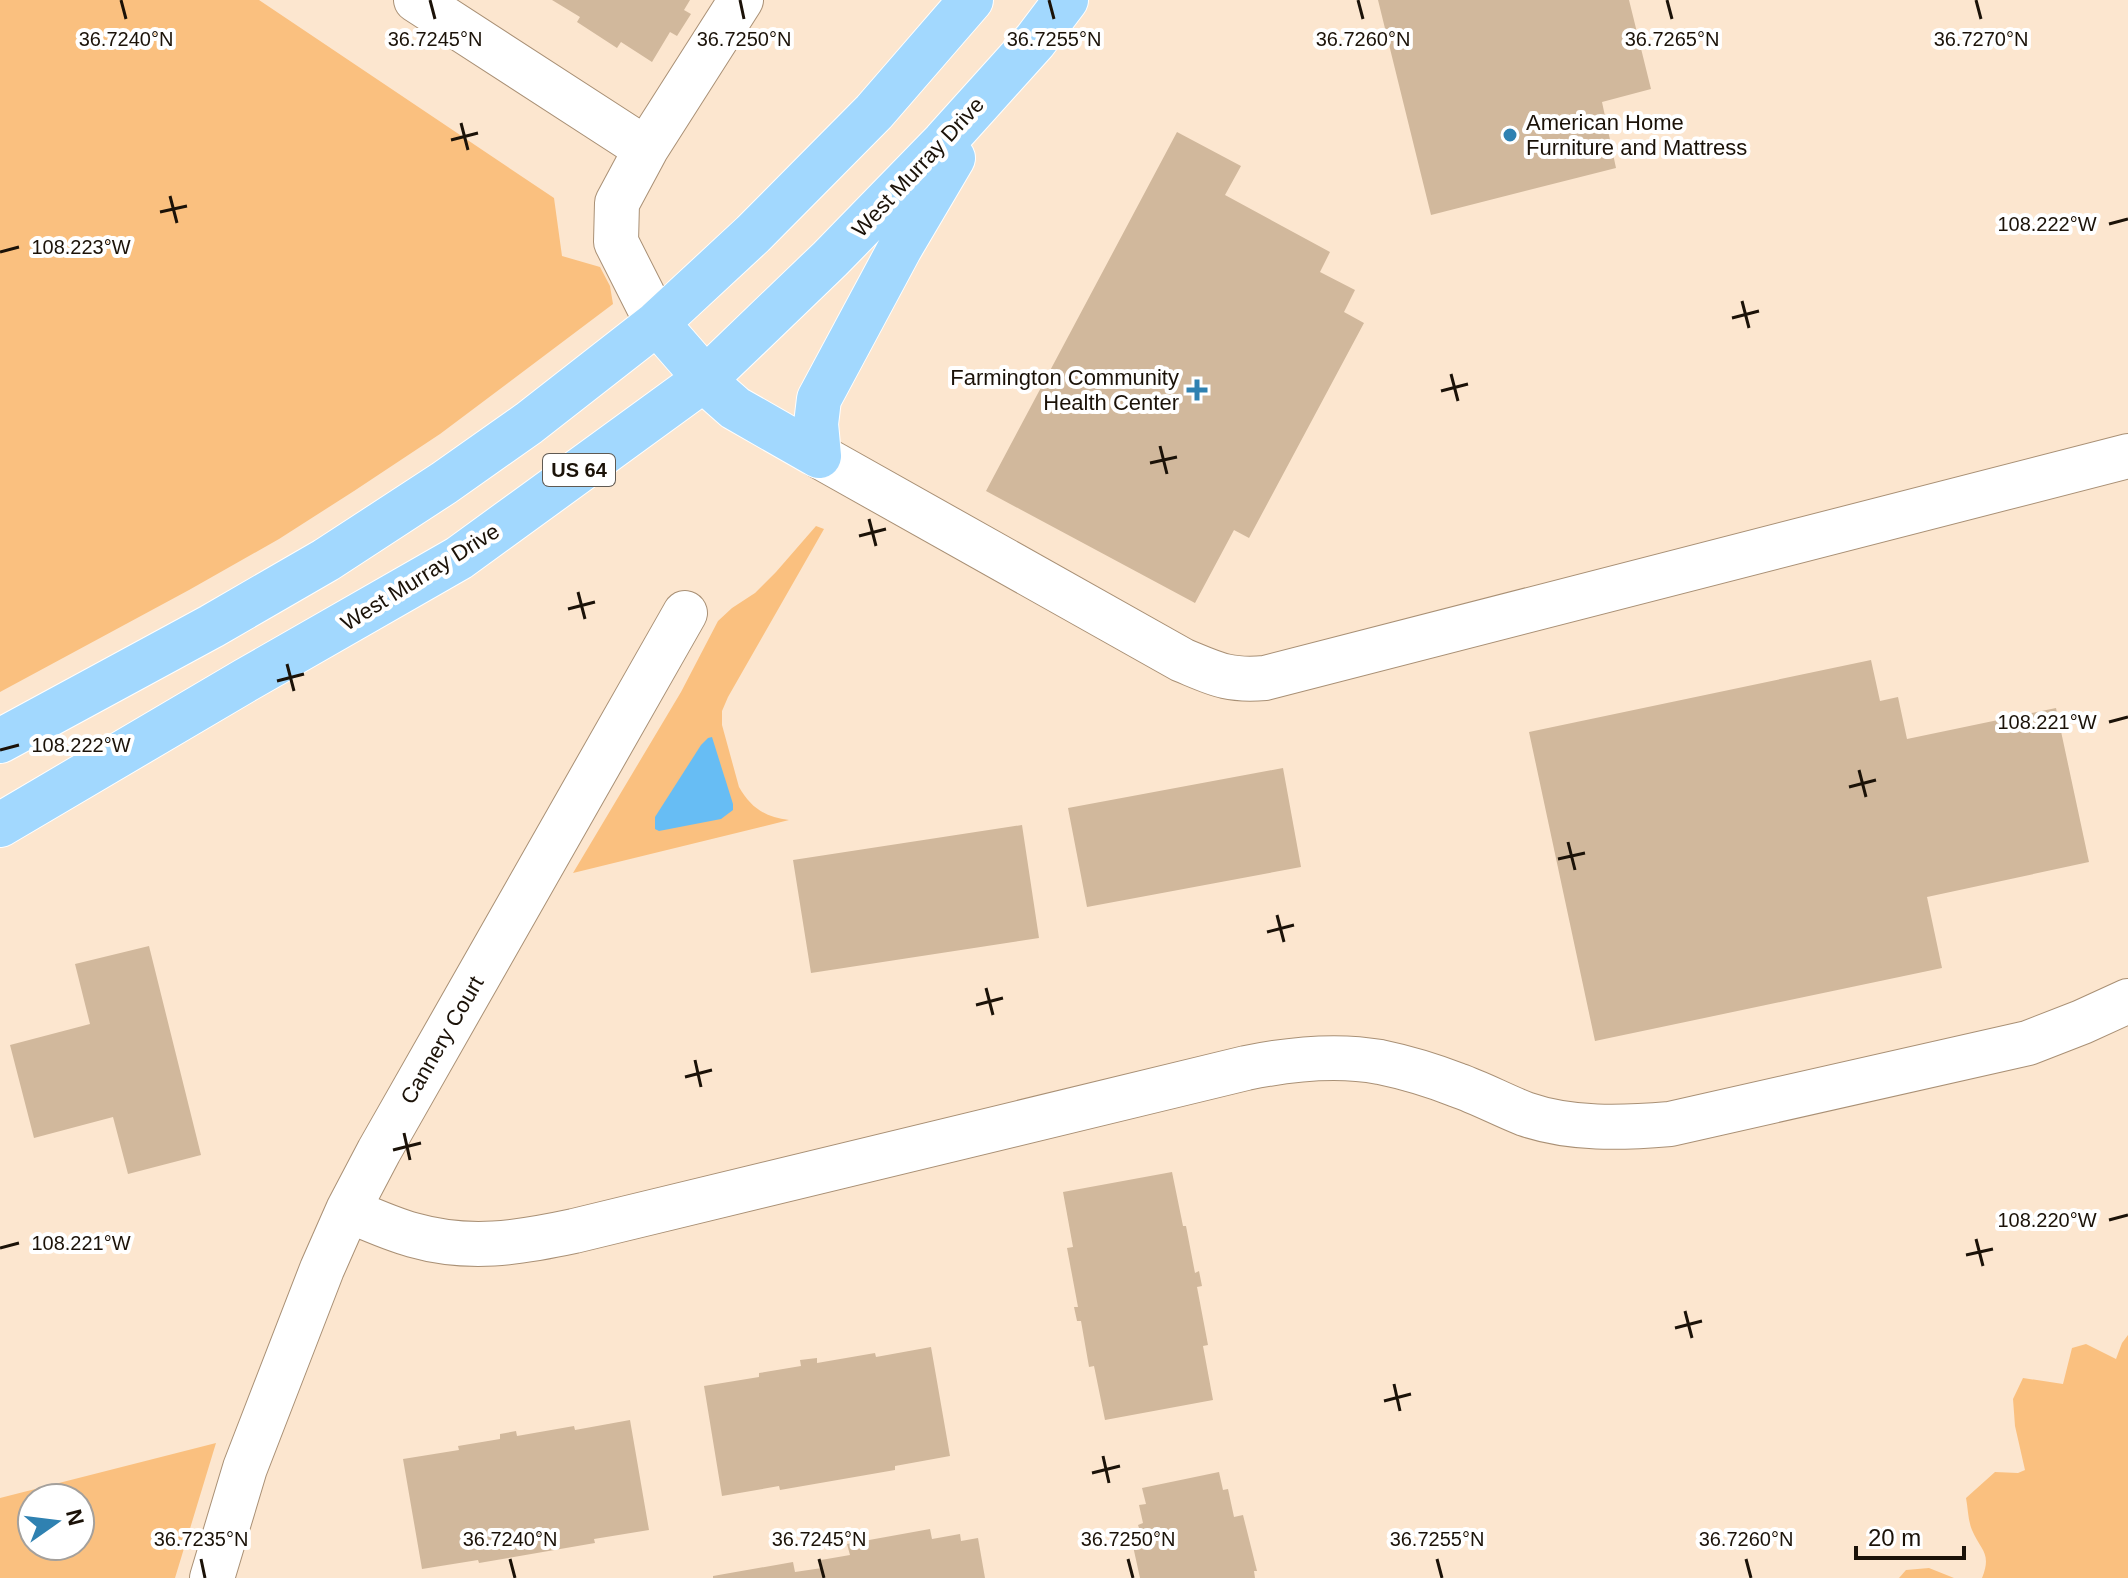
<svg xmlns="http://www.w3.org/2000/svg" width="2128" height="1578" font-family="Helvetica,sans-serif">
<rect width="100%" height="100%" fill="#fce6cf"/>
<path fill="#fac07f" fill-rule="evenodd" d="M0 0H259L554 198 562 256 600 267 610 286 613 304 440 434 354 491 279 539 189 590 0 692Z
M816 526 824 529 728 697 722 711V725L739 787C751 808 765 817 789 820L573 873 681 692 718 621 732 608 755 593 776 572Z
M2128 1335V1578H1982C1992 1553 1981 1551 1972 1530 1968 1521 1968 1508 1966 1498L1995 1472 2018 1473 2025 1470 2015 1426 2013 1399 2023 1378 2063 1384 2072 1348 2086 1344 2116 1359 2122 1343Z
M216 1443 175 1578H0V1498ZM32 1498H80V1546H32Z
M1929 1568 1954 1578H1899L1906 1570Z"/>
<path fill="#67bdf4" d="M712 737 733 804V810L721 819 659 831 655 829V817L701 745 708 738Z"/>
<path fill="#d1b89c" d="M552 0H690L684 10 691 14 677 36 670 32 652 62 621 42 617 48 577 22 580 17Z
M1378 0H1629L1651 89 1602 102 1616 168 1431 215Z
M1177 132 1241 166 1225 195 1330 252 1320 272 1355 290 1344 312 1364 323 1249 538 1234 530 1195 603 986 491Z
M1871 660 1880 701 1898 697 1907 739 2056 708 2089 862 1927 897 1942 968 1595 1041 1529 732Z
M1283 768 1301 867 1087 907 1068 808Z
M1022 825 1039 938 811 973 793 860Z
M149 946 201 1155 128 1174 113 1117 34 1138 10 1045 90 1024 75 964Z
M1172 1172 1183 1226H1186L1195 1273 1199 1271 1202 1286 1197 1287 1208 1345 1203 1346 1213 1400 1105 1420 1094 1366 1089 1367 1081 1321H1077L1074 1307H1078L1067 1248 1073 1247 1063 1192Z
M931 1347 950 1456 895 1466V1470L780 1490 779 1486 722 1496 704 1386 759 1377V1373L801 1366 800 1360 817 1358V1363L875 1353 876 1357Z
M630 1420 649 1530 594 1539 595 1543 479 1563 478 1560 422 1569 403 1459 459 1450 458 1446 500 1439V1434L516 1431 517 1436 574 1426 575 1430Z
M1219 1472 1223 1490 1228 1489 1234 1517 1243 1515 1257 1571H1254L1255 1578H1140L1131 1537 1141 1534 1138 1525 1143 1523 1139 1505 1146 1504 1142 1488Z
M930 1529 932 1539 960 1534 961 1541 978 1538 985 1578H713V1576L793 1562 795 1572 822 1568 821 1560 850 1555 847 1544Z"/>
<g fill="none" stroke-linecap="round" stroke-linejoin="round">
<defs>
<path id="minor" d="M416 0 646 149 741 0
M646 149 617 203 616 242 657 323
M819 456 1182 660C1216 674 1227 681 1265 678L2128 456
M348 1210C369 1219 391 1229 413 1235 469 1251 518 1243 574 1231L1246 1068C1290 1059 1336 1054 1380 1062 1404 1067 1434 1076 1457 1085 1480 1093 1502 1105 1525 1114 1571 1130 1622 1128 1670 1124L2028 1043 2082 1022 2128 1001
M212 1578 245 1468 322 1269 348 1210 379 1151 685 613"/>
<path id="highway" d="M657 323 718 393 735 408 819 456
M819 456 816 424 819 399 900 248 953 158
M0 741 212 626 326 560 444 483 529 423 657 323 753 234 874 112 971 0
M0 825 246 680 459 558 705 379 830 259 944 142 1035 41 1066 0"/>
</defs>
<use href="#minor" stroke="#a99075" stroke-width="46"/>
<use href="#highway" stroke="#fff" stroke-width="46"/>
<use href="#minor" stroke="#fff" stroke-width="44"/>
<use href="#highway" stroke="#a2d8fe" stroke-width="44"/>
</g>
<path fill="none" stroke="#1b1208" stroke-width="3" d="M121 0 126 19M430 0 435 19M740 0 744 19M1049 0 1054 19M1358 0 1363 19M1667 0 1672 19M1976 0 1981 19M461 123 468 150M451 140 478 133M170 196 177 223M160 212 187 206M2109 224 2128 219M0 252 19 247M1742 301 1749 328M1732 318 1759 311M1451 374 1458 401M1441 391 1468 384M1160 446 1167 474M1150 463 1177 457M869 519 876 546M859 536 886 529M578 592 585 619M568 609 595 602M287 664 294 691M277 681 304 674M2109 722 2128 717M0 750 19 745M1859 770 1866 797M1849 787 1876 780M1568 842 1575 870M1558 859 1585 853M1277 915 1284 942M1267 932 1294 925M986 988 993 1015M976 1005 1003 998M695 1060 701 1087M685 1077 712 1070M404 1133 410 1160M393 1150 421 1143M2109 1220 2128 1215M1976 1239 1983 1266M0 1248 19 1243M1966 1255 1993 1249M1685 1311 1692 1338M1675 1328 1702 1321M1394 1384 1400 1411M1384 1401 1411 1394M1103 1456 1109 1483M1092 1473 1120 1466M201 1559 205 1578M510 1559 515 1578M819 1559 824 1578M1128 1559 1133 1578M1437 1559 1442 1578M1746 1559 1751 1578"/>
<g fill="#2f81b1" stroke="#fff" stroke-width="3">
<circle cx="1510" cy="135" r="8"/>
<path d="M1193 378h8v8h8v8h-8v8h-8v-8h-8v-8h8z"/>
</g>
<g text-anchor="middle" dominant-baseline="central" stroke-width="8" stroke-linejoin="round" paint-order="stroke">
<rect fill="#fff" stroke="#5f5952" stroke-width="2" x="543" y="454" width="72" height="32" rx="6"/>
<g font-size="20" font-weight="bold" fill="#1b1208">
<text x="579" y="470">US 64</text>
</g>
<g font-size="22" fill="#1b1208" stroke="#fff" text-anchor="start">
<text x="1526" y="122">American Home<tspan x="1526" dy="25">Furniture and Mattress</tspan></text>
<text x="1179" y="377" text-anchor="end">Farmington Community<tspan x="1179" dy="25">Health Center</tspan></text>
</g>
<g font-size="22" fill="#1b1208" stroke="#fff">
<text transform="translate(918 167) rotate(-47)">West Murray Drive</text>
<text transform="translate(420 577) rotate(-32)">West Murray Drive</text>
<text transform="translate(442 1040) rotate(-60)">Cannery Court</text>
</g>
</g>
<g font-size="20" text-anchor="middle" fill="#1b1208" stroke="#fff" stroke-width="8" stroke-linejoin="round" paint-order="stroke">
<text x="1054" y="46">36.7255°N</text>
<text x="1363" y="46">36.7260°N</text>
<text x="126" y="46">36.7240°N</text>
<text x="435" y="46">36.7245°N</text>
<text x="744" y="46">36.7250°N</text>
<text x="1672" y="46">36.7265°N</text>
<text x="1981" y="46">36.7270°N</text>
<text x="2047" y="231">108.222°W</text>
<text x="81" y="254">108.223°W</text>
<text x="2047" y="729">108.221°W</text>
<text x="81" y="752">108.222°W</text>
<text x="2047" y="1227">108.220°W</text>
<text x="81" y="1250">108.221°W</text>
<text x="201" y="1546">36.7235°N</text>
<text x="510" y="1546">36.7240°N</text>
<text x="819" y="1546">36.7245°N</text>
<text x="1128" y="1546">36.7250°N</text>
<text x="1437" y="1546">36.7255°N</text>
<text x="1746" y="1546">36.7260°N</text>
</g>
<g transform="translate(56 1522) rotate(76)"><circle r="38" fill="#ffffff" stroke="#a4a09c" stroke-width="2"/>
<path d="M0-6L14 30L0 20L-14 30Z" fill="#2f81b1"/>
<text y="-12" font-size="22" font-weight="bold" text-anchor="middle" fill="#1b1208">N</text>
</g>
<path d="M1856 1546v12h108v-12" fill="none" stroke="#1b1208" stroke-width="4"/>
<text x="1868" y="1546" font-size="24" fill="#1b1208" stroke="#ffffff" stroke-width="6" paint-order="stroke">20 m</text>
</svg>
